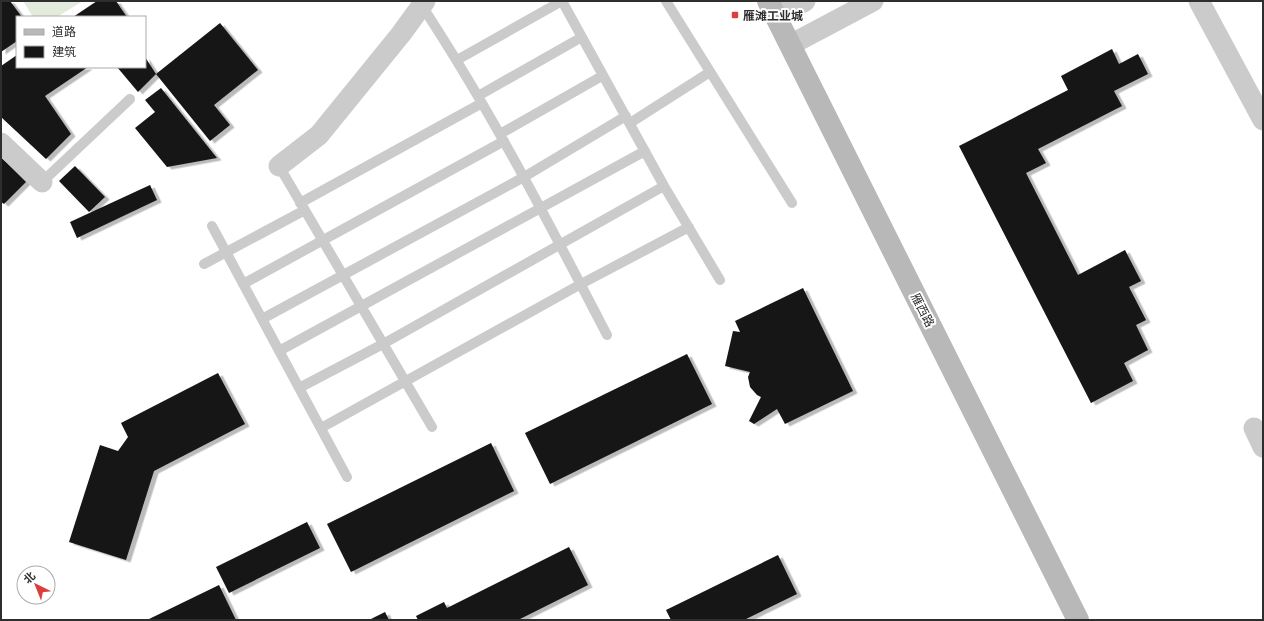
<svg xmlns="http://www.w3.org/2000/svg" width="1264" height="621" font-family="Cabin,'Noto Sans SC',sans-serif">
<defs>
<filter id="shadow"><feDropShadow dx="4.5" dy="2.5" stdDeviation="0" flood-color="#0004"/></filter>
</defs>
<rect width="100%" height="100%" fill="#fff"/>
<path fill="#e3ebdd" d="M23 1H83L57 17H33Z"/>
<path fill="#151515" filter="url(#shadow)" d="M1 1H10L22 17H17V41L1 52Z
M97 1H116L127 17H73Z
M220 23 258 70 214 105 230 125 210 141 156 74Z
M1112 49 1119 64 1138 54 1148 74 1114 91 1122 106 1038 149 1046 163 1026 173 1078 275 1125 250 1141 281 1129 287 1146 320 1136 325 1148 350 1124 363 1133 381 1091 403 959 146 1068 90 1061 76Z
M17 55V67H88L45 96 71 134 46 159 1 117V66Z
M145 57 156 74 138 92 117 67H145Z
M161 88 217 158 167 167 135 128 155 112 145 100Z
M1 157 26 182 4 204 1 202Z
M75 166 105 197 89 212 59 181Z
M150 185 157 200 77 238 70 222Z
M803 288 853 391 785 424 777 409 754 424 749 421 761 397 757 395 750 387 748 377 750 372 725 366 733 331 740 332 735 321Z
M687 354 712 404 550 484 525 433Z
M218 373 245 424 154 471 126 560 69 542 100 445 118 451 128 437 121 423Z
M491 443 514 491 351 572 327 524Z
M307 522 320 548 229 593 216 567Z
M569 547 588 585 518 620H418L416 616 444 602 447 608Z
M778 555 797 594 744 620H671L666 610Z
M219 585 236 620H147Z
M385 612 389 620H369Z"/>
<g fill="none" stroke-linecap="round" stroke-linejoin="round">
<path stroke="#cbcbcb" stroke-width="10" d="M562 1 664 186 720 280
M666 1 792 203
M422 6C491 111 549 223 607 335
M457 60 562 1
M478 96 582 37
M630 123 710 72
M500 134 602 76
M279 166 432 427
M42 182 130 99
M300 203 482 103
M212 226 347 477
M204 264 305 210
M243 284 504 141
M262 319 524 177 626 116
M279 351 645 151
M299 388 383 344 664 186
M321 428 581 284 689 227"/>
<path stroke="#cbcbcb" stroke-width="21" d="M1199 1 1263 120
M775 16 805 1
M790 45 873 1
M1 143 42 182
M279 166 319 135 401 34 425 1
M1254 428 1263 447"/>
<path stroke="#b8b8b8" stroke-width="22" d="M768 1 1078 620"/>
</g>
<rect fill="#db3f3b" stroke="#fff" stroke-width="1.5" x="731" y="11" width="8" height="8" rx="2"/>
<g text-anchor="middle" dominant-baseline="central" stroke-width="4" stroke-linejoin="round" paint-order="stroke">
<g font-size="12" font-weight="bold" fill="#2e2e2e" stroke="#fff" text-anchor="start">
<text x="743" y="15">雁滩工业城</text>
</g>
<g font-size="12" fill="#2e2e2e" stroke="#fff">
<text transform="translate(923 310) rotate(63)">雁西路</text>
</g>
</g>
<rect width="1264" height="621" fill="none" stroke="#2e2e2e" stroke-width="4"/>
<rect x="16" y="16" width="130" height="52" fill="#ffffff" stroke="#ababab"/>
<rect x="24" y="29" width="20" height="6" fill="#b8b8b8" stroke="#ababab"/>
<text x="52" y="36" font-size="12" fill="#2e2e2e">道路</text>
<rect x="24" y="46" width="20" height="12" fill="#151515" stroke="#ababab"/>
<text x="52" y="56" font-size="12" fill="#2e2e2e">建筑</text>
<g transform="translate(36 585) rotate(317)"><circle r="19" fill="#ffffff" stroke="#ababab"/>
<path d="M0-3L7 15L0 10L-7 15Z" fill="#db3f3b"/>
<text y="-6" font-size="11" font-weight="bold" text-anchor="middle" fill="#2e2e2e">北</text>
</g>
</svg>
